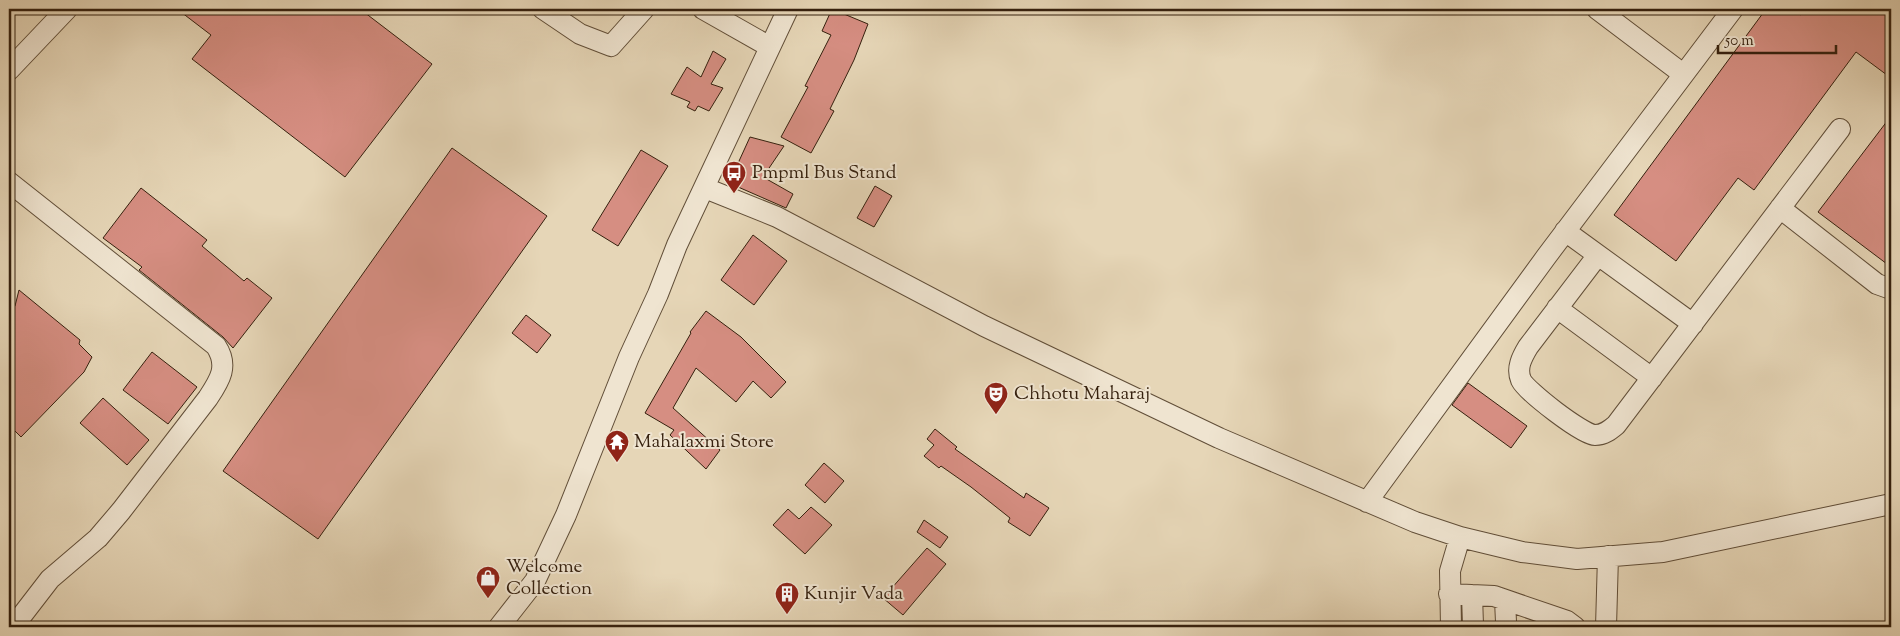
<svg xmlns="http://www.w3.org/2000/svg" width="1900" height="636" font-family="'Sorts Mill Goudy',serif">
<rect width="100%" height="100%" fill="#e6d6b7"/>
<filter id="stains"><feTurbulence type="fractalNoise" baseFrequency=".004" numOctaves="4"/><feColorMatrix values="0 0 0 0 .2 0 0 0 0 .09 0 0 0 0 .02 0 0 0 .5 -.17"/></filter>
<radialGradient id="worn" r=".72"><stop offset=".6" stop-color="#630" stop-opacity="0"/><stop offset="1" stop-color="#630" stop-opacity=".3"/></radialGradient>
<path fill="#d68e82" stroke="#35200e" d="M177 9H360L432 64 345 177 192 59 211 35Z
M832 9 868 24 854 60 830 109 834 111 811 153 781 137 808 87 805 86 831 35 822 31Z
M1766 9H1793L1801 15 1805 9H1891V78L1856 52 1754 190 1738 178 1676 261 1614 215Z
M713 51 726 59 711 84 723 88 709 111 698 106 695 111 687 107 690 102 671 94 687 67 701 77Z
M1891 116V267L1818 212Z
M750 137 784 146 763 177 793 194 786 208 729 183Z
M452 148 547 216 318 539 223 471Z
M641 150 668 166 618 246 592 230Z
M875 186 892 196 874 227 857 218Z
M141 188 207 240 202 246 244 281 247 278 272 298 233 348 223 337 139 270 142 267 103 238Z
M753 235 787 261 754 305 721 280Z
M19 290 80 340 79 344 92 357 84 372 21 437 9 425V313L15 306Z
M706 311 741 337 786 382 771 398 753 381 736 402 696 368 673 408 720 450 706 469 670 435 674 430 645 413 691 333 690 332Z
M526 315 551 335 537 353 512 333Z
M152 352 197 387 168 424 123 390Z
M1468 383 1527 426 1511 448 1452 405Z
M103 398 149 440 127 465 80 423Z
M935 429 957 447 955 449 1024 498 1026 493 1049 508 1030 536 1008 522 1010 518 971 487 941 466 939 468 924 456 934 445 927 439Z
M824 463 844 481 825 503 805 485Z
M811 507 832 525 805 554 773 525 788 509 799 519Z
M924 520 948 537 940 548 917 532Z
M927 548 946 564 903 615 883 598Z"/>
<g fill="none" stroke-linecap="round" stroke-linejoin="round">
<defs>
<path id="minor" d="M543 9 580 34 611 46 644 9
M703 9 770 47
M1597 9 1683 74
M9 70 67 9
M9 182 216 346C229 366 220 380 208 398L121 511 98 538 50 579 13 627
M705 188 777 217 984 326 1219 438 1415 522 1460 537 1522 552 1577 559 1663 552 1891 504
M1780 208 1877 284 1891 289
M1565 231 1693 324
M1598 255 1528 347C1522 357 1516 368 1521 380 1526 391 1583 435 1595 435 1604 435 1610 430 1616 425L1840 129
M1557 308 1652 378
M1367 502 1546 257 1733 9
M1449 594 1494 596 1567 621 1575 627
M1472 595 1473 625
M1505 600 1506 622
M499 627 535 581 566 515 629 357 658 294 677 245 788 9
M1451 627 1450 571 1460 537
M1606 627 1608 556"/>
</defs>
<use href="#minor" stroke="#614e38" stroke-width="22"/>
<use href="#minor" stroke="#efe4d0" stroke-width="20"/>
</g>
<defs>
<symbol id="bus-pin" viewBox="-11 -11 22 30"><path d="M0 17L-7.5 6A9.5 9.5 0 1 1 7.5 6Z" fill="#8f2418" stroke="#efe4d0"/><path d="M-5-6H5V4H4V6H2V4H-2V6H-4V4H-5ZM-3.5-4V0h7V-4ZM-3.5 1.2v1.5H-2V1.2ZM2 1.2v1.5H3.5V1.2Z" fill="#fff"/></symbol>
<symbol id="theatre-pin" viewBox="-11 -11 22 30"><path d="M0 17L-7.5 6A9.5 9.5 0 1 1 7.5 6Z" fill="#8f2418" stroke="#efe4d0"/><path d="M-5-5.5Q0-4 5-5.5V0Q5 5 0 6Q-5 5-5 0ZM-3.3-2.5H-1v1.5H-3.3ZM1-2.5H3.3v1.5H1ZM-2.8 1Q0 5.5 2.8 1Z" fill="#fff"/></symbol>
<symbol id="temple-pin" viewBox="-11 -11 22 30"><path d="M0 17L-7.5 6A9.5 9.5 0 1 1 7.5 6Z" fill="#8f2418" stroke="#efe4d0"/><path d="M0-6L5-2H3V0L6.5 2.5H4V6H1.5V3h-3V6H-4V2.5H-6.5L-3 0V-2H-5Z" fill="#fff"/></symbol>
<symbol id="shop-pin" viewBox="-11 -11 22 30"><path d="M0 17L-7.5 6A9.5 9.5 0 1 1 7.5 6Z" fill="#8f2418" stroke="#efe4d0"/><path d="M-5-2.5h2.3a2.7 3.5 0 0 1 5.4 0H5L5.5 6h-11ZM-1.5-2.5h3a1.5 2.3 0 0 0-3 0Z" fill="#fff"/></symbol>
<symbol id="building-pin" viewBox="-11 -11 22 30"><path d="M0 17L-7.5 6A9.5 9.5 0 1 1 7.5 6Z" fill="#8f2418" stroke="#efe4d0"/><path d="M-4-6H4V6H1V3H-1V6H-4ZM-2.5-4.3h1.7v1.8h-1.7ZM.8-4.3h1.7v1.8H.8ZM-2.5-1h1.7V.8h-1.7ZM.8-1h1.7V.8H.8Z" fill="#fff"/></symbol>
</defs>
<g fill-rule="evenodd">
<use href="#bus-pin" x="720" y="159" width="28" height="38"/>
<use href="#theatre-pin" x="982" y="380" width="28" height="38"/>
<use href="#temple-pin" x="603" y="428" width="28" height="38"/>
<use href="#shop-pin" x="474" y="564" width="28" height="38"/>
<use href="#building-pin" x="773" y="580" width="28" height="38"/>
</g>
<g text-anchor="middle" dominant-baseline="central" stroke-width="4" stroke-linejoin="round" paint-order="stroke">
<g font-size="19" fill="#35200e" stroke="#efe4d0" text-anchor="start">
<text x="752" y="173">Pmpml Bus Stand</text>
<text x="1014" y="394">Chhotu Maharaj</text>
<text x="634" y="442">Mahalaxmi Store</text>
<text x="506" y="567">Welcome<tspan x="506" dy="22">Collection</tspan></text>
<text x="804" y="594">Kunjir Vada</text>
</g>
</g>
<rect width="1900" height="636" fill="none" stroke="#e6d6b7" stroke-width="30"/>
<rect x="10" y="10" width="1880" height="616" fill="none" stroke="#35200e" stroke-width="2.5"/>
<rect x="15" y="15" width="1870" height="606" fill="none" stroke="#35200e"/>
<path d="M1718 45v8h118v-8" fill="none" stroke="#35200e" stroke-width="2.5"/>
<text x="1725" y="45" font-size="15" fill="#35200e" stroke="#efe4d0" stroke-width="4" paint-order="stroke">50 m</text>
<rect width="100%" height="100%" filter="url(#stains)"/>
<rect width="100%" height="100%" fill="url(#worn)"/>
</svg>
